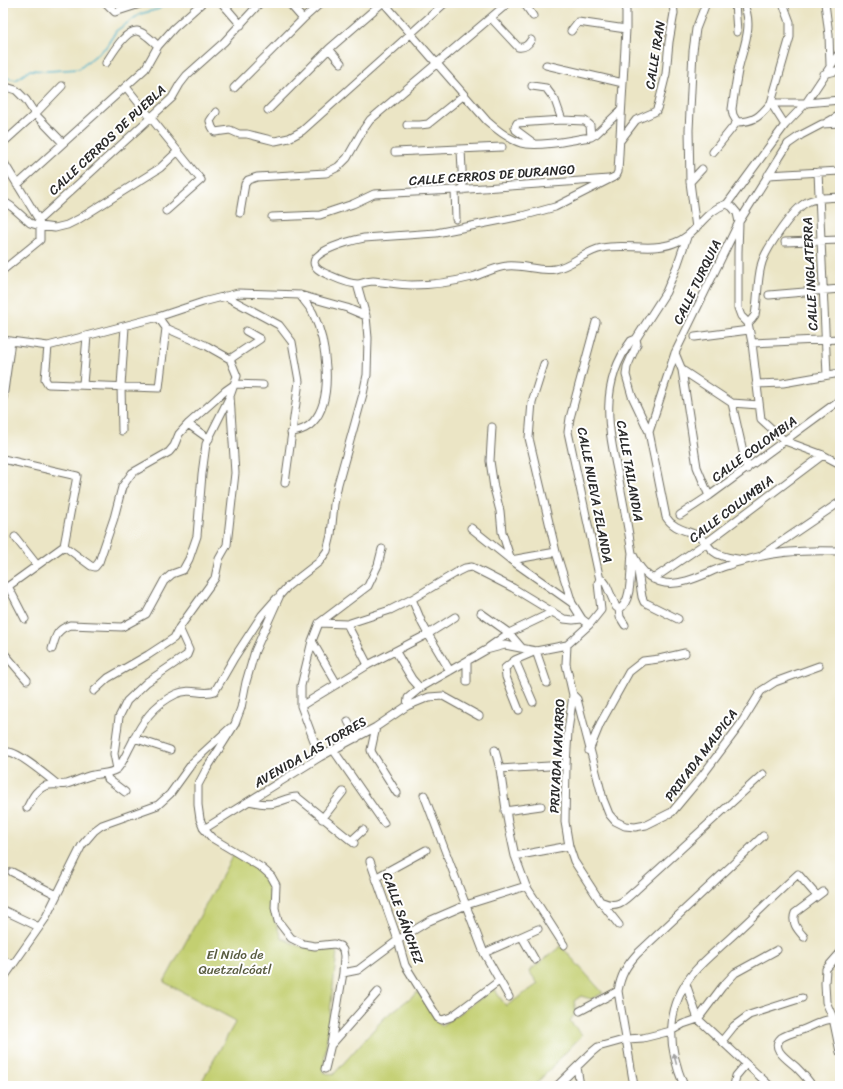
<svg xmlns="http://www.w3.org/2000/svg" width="843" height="1089" font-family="Sriracha,sans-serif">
<rect width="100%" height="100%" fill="#fff"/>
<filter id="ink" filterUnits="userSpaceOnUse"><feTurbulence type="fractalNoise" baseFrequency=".025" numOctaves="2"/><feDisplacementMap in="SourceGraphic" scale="8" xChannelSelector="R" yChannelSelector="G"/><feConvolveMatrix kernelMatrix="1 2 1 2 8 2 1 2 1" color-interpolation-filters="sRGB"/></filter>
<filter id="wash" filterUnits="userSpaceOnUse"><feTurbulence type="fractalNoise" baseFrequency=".012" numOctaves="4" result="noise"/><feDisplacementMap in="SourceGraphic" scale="16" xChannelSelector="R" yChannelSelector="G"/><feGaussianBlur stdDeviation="0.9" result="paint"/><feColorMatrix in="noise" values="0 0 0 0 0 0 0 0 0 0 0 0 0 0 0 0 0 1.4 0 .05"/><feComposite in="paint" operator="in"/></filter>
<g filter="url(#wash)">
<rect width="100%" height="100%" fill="#ebe5c5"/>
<path fill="#c3cf71" stroke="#777d4e" d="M233 855C245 861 267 871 271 885 273 891 270 899 271 906 273 917 277 928 282 938L298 946 337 952 323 1072 333 1075 384 1018 418 992 441 1026 494 989 506 1006 538 984 529 971 561 946 603 993 591 999 581 996 574 1001 576 1012 570 1021 582 1035 534 1086H199L236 1021 164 982Z"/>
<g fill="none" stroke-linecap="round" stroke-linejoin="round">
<path stroke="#4ab1c9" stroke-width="1.5" d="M3 77 16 80 30 70 48 71 79 69 106 47 116 31 140 14 159 9 166 3"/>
</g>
</g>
<g filter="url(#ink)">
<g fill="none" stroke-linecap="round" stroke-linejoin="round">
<defs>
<path id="minor" d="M106 3 115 12 143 3
M222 3 241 25
M289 3 303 19
M384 3 487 121C497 130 512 142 526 144 547 146 570 140 591 137L596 134 621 110
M524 3 533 16
M624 3 626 11V29L618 172 616 176 555 207 522 216 436 233 364 238C348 241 286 258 329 275 338 279 348 284 358 284 363 283 368 281 373 281 386 282 399 285 412 285 432 285 453 282 472 277 483 274 495 267 507 266 522 264 539 272 555 269 572 266 585 251 602 248 625 243 651 252 674 243 696 236 704 210 727 204
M735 3 737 32
M783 3 790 22V37L771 103 785 125
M825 3 829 35 830 65
M491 18 518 47C525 48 528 45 531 40
M571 31 578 22 626 29
M329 49 341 63
M106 63C112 54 125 30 137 31 144 32 153 41 158 46
M546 65 623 83
M824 74 840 70
M3 86 16 90 26 100 35 114 63 143
M532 86 546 88 555 100 562 120
M126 87 201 180 166 211
M234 88 303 19 321 3
M268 110 329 49 382 3
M216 112 210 121 212 127 215 132 230 130 239 134H247L275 141 289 138 302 131 445 3
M737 122 733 115 732 109C734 95 736 80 739 66 744 45 754 24 743 3
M737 122C755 122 760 116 771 103H806L840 100
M826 123 840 115
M407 125H420L428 124 464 95
M620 141 636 120 652 113 656 111 658 106 666 74 669 42 674 13 673 3
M3 144 4 142 35 114 62 86
M535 144 516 130 515 127 517 123 562 120 585 121 590 125 591 137
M461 150 463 190
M395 152 502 147
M713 152 737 122
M3 161 39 220
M818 172 827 375
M768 175 840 171
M690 182 702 169
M17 185 145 69 158 46 174 28 202 3
M455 190 456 219
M3 201 12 207 30 223 40 226 55 228 67 225 79 219 160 168 178 151
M727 204 785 125 806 103 840 52
M727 204 732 207 737 213 739 222 738 252V308L741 316 748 323
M240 213 245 184 248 180 257 177 326 173 338 167 347 158 363 130 370 120 508 3
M272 217 320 215 353 204 374 194 455 190 609 179
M696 228 690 182 689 130 693 51 696 29 706 3
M687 237 677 266 666 292 636 339 631 341C599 384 608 427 618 475 623 501 628 527 632 553 639 568 648 580 665 583 685 586 707 572 726 566 736 562 747 560 758 557 785 550 813 550 840 551
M785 242 840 240
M3 270 40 240V226L39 220 172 98 180 84 187 75 224 42 260 3
M769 295 840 289
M225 296 279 325 292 342 299 381 285 483
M748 323 752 343 761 419 785 441 823 455 840 464
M748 323 752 319 755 315C758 299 757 282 761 266 764 251 793 209 807 202 817 197 829 198 840 197
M695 337 749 330
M636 339 637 344 627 367 626 375 632 396 649 432 666 517C674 530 688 530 700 537 706 541 708 547 713 551 721 558 733 558 743 560
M3 340 48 346 158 317 203 302 238 293 300 295 347 308 366 316
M752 343 840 339
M48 346 45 379 48 384 159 388 166 328
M3 350 6 340
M675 353 682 370 732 403 759 405
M230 359 260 339 246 331
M544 364 532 402 529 438 556 552 572 603
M682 370 697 467 709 496
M83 384 87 336
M756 384 783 383 840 373
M3 398 11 341
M732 403 747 469
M188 424 209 439
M492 427 490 461 494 488 500 511 502 532 511 560 556 552
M122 431 121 386 125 327
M649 432 675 353 739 222 788 144 801 135 822 124 840 123
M291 433C300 430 307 429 313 422 335 398 326 340 313 313 310 307 304 301 300 295
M3 459 77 476 64 546 3 590
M680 515 709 496 840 400
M471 528 511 560 572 603 582 619 586 622
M15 537 37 565
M64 546 91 566 95 567 99 562 114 518 122 487 132 473 169 452 174 446 179 434 188 424 225 391 235 384 263 385
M762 555 840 502
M637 565 642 597 644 602 678 619
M653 579 706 543 823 455
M600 580H603L606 584 616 607 619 609C633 603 630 567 632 553
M8 586 25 619
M619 609 620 617 625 625
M481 613 509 633 521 647
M319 623 347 624 390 610 412 599 459 571 465 568 472 567 513 588 564 619 573 620 582 619
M347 624 368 665
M312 641 337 684
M567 645 566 664 573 695 568 731 566 765 565 822 569 846 574 861 600 901 619 925
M489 647 509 633 553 612
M52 649C56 636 56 630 70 625L122 627 146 614 164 581 172 574 183 570 189 559 197 536 202 474 206 444 230 396 237 376 230 359 207 346 166 328 158 317
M3 652 27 680
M396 652 412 679 420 688
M515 660 533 702
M450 671 428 634 455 617
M467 682V661
M94 691 108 678 148 655 174 638 179 628 215 578 219 559 227 545 235 473 230 396
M573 695 577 699 603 799 609 814 615 821 625 826 635 827 646 825 672 812 702 776 740 725 761 691 775 682 819 666
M301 706 368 665 428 634 422 623 412 599
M407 706 408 698 420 688 486 650 505 645 536 651 567 645 589 625 601 610 598 583 600 580 568 432 570 418 596 322
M519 710 506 677 505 668 515 660 536 651 547 683
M348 721 357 738
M376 727 371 750 372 753 397 793
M134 738 170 750
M495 750 500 769 508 823 515 856 526 886 564 945
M334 751 384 823
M589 751 600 724 629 672 643 661 659 659 685 653
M3 754C6 752 5 752 9 752 20 753 48 777 58 785
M320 757 301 706V686L312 641 319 623 368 586 378 565 382 549
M117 769 114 754 119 717 127 701 147 682 187 655 189 650 179 628
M500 769 566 765
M106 773 108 779 125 792
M424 795 484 953 509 997
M249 801C258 803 266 805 275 803 282 801 289 797 297 797L354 843
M27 808C32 798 37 787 49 785 55 784 61 785 67 784 76 781 84 777 93 775 101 773 110 774 117 769 123 763 127 752 131 745 142 722 153 705 176 694 192 687 202 696 215 691L234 658 262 615 277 598
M505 811 541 806
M322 819 343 792
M204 829 320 757 376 727 407 706 429 697 443 696 479 716
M351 841 363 830
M515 856 569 846
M370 861 398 940 405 965 438 1018 442 1020 451 1017 499 981
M12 872 57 895
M375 878 426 850
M602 902C619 909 624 900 636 890L763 774
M3 910 39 927
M522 937 535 960
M804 937C798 930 791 923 795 913L823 892
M484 953 538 929
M840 953 826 969 825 983 826 1002 833 1018 840 1052
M3 960 13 965
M343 973 358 970 398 940 429 921 466 905 526 886
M3 979 45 919 82 845 94 831 102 825 158 805 170 794 193 762 230 728
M686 984 698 1019 770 1086
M580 1011 618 991
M698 1019 722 987 735 973 777 950
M722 1041 734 1026 749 1015 802 998
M332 1044 378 992
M577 1067 580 1086
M325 1069 331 1044 343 973 344 956 343 950 340 946 334 944 315 946 303 944 291 938 278 921 275 908 276 885 271 876 262 868 212 838 204 829 200 819 198 805V785L206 770 235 724 241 708 246 682 255 651 280 595 288 586 319 562 327 551 331 535 334 504 338 484 363 394 367 375 368 338 366 316 357 284
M557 1086 592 1052 598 1047 627 1039 643 1038 671 1031 683 1024 698 1019
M634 1086 618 991C621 975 626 966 637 954L763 836
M684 1086C667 1045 665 1008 694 972 704 960 718 949 730 938 753 917 775 895 798 874L817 896
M734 1086 736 1076 746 1064
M812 1086C808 1079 802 1073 796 1067 790 1061 769 1049 781 1038 787 1034 795 1032 802 1030 816 1025 825 1017 840 1020"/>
</defs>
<use href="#minor" stroke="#6e6c61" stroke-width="9"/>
<use href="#minor" stroke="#fff" stroke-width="7"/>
</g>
<defs><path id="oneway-solid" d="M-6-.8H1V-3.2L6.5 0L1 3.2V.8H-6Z"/></defs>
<use fill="#a0a0a0" href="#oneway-solid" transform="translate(675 1059) rotate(-105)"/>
</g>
<g text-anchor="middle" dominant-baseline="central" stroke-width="4" stroke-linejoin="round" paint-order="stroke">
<g font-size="13" fill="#2b2b2b" stroke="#fff">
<text transform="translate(655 55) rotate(-81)">CALLE IRAN</text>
<text transform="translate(107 140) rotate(-43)">CALLE CERROS DE PUEBLA</text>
<text transform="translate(492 175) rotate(-4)">CALLE CERROS DE DURANGO</text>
<text transform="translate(810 274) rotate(-93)">CALLE INGLATERRA</text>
<text transform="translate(697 282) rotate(-64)">CALLE TURQUIA</text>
<text transform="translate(754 449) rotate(-36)">CALLE COLOMBIA</text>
<text transform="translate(630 471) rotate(80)">CALLE TAILANDIA</text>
<text transform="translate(595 495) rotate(79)">CALLE NUEVA ZELANDA</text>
<text transform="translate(731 509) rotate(-37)">CALLE COLUMBIA</text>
<text transform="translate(310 752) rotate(-30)">AVENIDA LAS TORRES</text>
<text transform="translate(701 755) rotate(-53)">PRIVADA MALPICA</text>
<text transform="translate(557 756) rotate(-87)">PRIVADA NAVARRO</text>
<text transform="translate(403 918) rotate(70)">CALLE SÁNCHEZ</text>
</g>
<g font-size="13" fill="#595c40" stroke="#fff">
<text x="235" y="954">El Nido de<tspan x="235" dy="15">Quetzalcóatl</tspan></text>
</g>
</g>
<rect width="843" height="1089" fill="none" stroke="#fff" stroke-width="16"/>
</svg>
